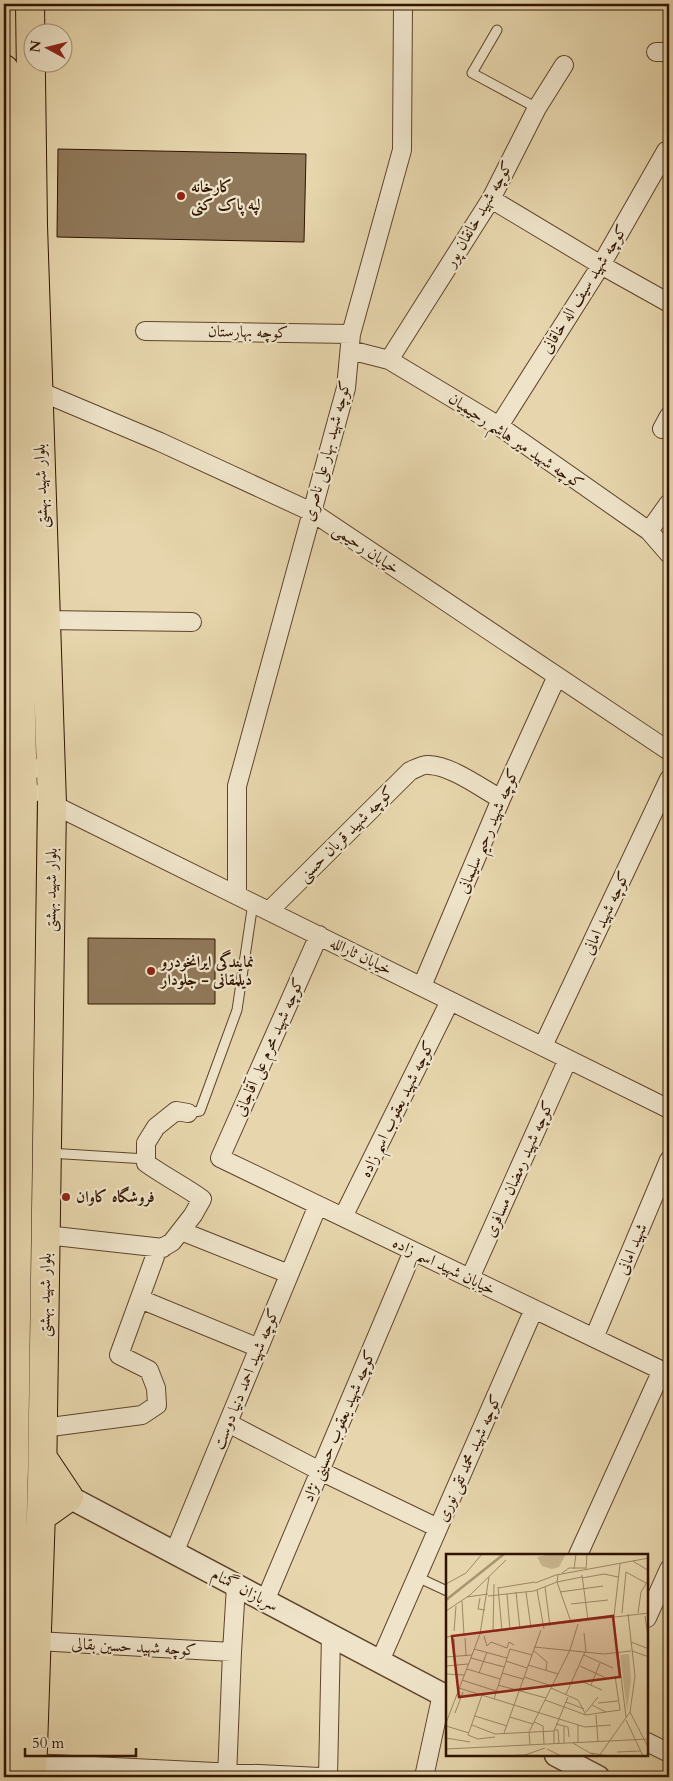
<svg xmlns="http://www.w3.org/2000/svg" width="673" height="1781" font-family="Cardo,Amiri,serif">
<rect width="100%" height="100%" fill="#e7d6ad"/>
<filter id="stains"><feTurbulence type="fractalNoise" baseFrequency=".004" numOctaves="4"/><feColorMatrix values="0 0 0 0 .2 0 0 0 0 .09 0 0 0 0 .02 0 0 0 .5 -.17"/></filter>
<radialGradient id="worn" r=".72"><stop offset=".6" stop-color="#630" stop-opacity="0"/><stop offset="1" stop-color="#630" stop-opacity=".3"/></radialGradient>
<path fill="#90795a" stroke="#311400" d="M58 149 306 154 304 242 57 237Z
M88 938 215 939V1004H88Z"/>
<g fill="none" stroke-linecap="round" stroke-linejoin="round">
<defs>
<path id="service" d="M497 30 472 73 537 108
M188 1113 200 1111 237 1010 253 903
M49 1153 146 1159
M417 1577 447 1591"/>
<path id="minor" d="M656 52H669
M491 199 601 265 669 303
M145 331 351 334
M350 350 389 360 499 426 649 531 669 554
M389 360 491 199 537 108 564 65
M39 391 160 442 312 512 669 751
M499 426 601 265 666 151
M662 429 669 416
M649 531 669 503
M45 620 192 622
M4 769 51 768
M4 794 33 793
M52 804 669 1109
M237 895V786L346 388 351 334 402 150 403 4
M4 906H20
M269 911 410 771C415 769 423 764 429 765 452 766 481 788 501 799
M319 935 220 1158 669 1374
M422 986 501 799 557 676
M543 1046 669 779
M343 1217 450 1001
M181 1231 289 1274
M46 1235 163 1248
M470 1278 568 1059
M140 1299 259 1348
M594 1338 669 1160
M228 1423 320 1471 438 1528
M43 1428 142 1415 157 1405 156 1388 149 1370 119 1355 157 1251 172 1242 193 1215 202 1199C184 1186 164 1176 146 1163V1143L156 1127 176 1111 188 1113
M174 1553 318 1205
M578 1555 662 1370
M265 1601 413 1251
M647 1618 669 1569
M37 1641 232 1652
M380 1661 534 1309
M647 1742 669 1753
M32 1763 320 1777
M227 1777 232 1652 236 1586
M328 1777 331 1635
M424 1777 442 1694"/>
<path id="tertiary" d="M54 1489 447 1697
M556 1755 598 1777"/>
<path id="primary" d="M30 4 33 225 52 804 42 1483 32 1777
M4 69 23 793 14 1468 6 1777
M41 1517 69 1497 43 1458"/>
</defs>
<use href="#service" stroke="#5e442b" stroke-width="11"/>
<use href="#minor" stroke="#5e442b" stroke-width="20"/>
<use href="#tertiary" stroke="#5e442b" stroke-width="25"/>
<use href="#primary" stroke="#311400" stroke-width="30"/>
<use href="#service" stroke="#efe4ca" stroke-width="9"/>
<use href="#minor" stroke="#efe4ca" stroke-width="18"/>
<use href="#tertiary" stroke="#efe4ca" stroke-width="22"/>
<use href="#primary" stroke="#e7d6ad" stroke-width="28"/>
</g>
<g fill="#8f2418" stroke="#efe4ca" stroke-width="2">
<circle cx="181" cy="196" r="5"/>
<circle cx="151" cy="971" r="5"/>
<circle cx="66" cy="1197" r="5"/>
</g>
<g text-anchor="middle" dominant-baseline="central" stroke-width="4.5" stroke-linejoin="round" paint-order="stroke">
<g font-size="16" font-weight="bold" fill="#311400" stroke="#efe4ca" text-anchor="start">
<text x="191" y="187">کارخانه<tspan x="191" dy="18">لپه پاک کنی</tspan></text>
<text x="161" y="962">نمایندگی ایرانخودرو<tspan x="161" dy="18">دیلمقانی - جلودار</tspan></text>
<text x="76" y="1197">فروشگاه کاوان</text>
</g>
<g font-size="16" fill="#311400" stroke="#efe4ca">
<text transform="translate(479 214) rotate(-60)">کوچه شهید خانقان پور</text>
<text transform="translate(584 289) rotate(-58)">کوچه شهید سیف اله خاقانی</text>
<text transform="translate(248 332) rotate(1)">کوچه بهارستان</text>
<text transform="translate(516 441) rotate(34)">کوچه شهید میر هاشم رحیمیان</text>
<text transform="translate(327 451) rotate(-75)">کوچه شهید بهار علی ناصری</text>
<text transform="translate(41 486) rotate(-92)">بلوار شهید بهشتی</text>
<text transform="translate(366 549) rotate(34)">خیابان رحیمی</text>
<text transform="translate(488 831) rotate(-67)">کوچه شهید رحیم سلیمانی</text>
<text transform="translate(346 834) rotate(-45)">کوچه شهید قربان حسنی</text>
<text transform="translate(51 890) rotate(-89)">بلوار شهید بهشتی</text>
<text transform="translate(606 913) rotate(-65)">کوچه شهید امانی</text>
<text transform="translate(361 956) rotate(26)">خیابان ثارالله</text>
<text transform="translate(269 1047) rotate(-66)">کوچه شهید محرم علی آقاجانی</text>
<text transform="translate(397 1109) rotate(-64)">کوچه شهید یعقوب اسم زاده</text>
<text transform="translate(519 1169) rotate(-66)">کوچه شهید رمضان مسافری</text>
<text transform="translate(632 1249) rotate(-67)">شهید امانی</text>
<text transform="translate(444 1266) rotate(26)">خیابان شهید اسم زاده</text>
<text transform="translate(45 1295) rotate(-89)">بلوار شهید بهشتی</text>
<text transform="translate(246 1379) rotate(-68)">کوچه شهید احمد دنیا دوست</text>
<text transform="translate(339 1426) rotate(-67)">کوچه شهید یعقوب حسینی نژاد</text>
<text transform="translate(469 1458) rotate(-66)">کوچه شهید محمد تقی نوری</text>
<text transform="translate(245 1590) rotate(28)">سربازان گمنام</text>
<text transform="translate(134 1647) rotate(3)">کوچه شهید حسین بقالی</text>
</g>
</g>
<g transform="translate(446 1554)">
<rect width="202" height="202" fill="#e7d6ad"/>
<path d="M106 0H120L113 13 106 15 96 12 91 3ZM183 100 185 125 181 156 174 101Z" fill="#c8b590"/>
<path fill="none" stroke="#a99472" stroke-width="2.5" d="M0 46 58 0"/>
<path fill="none" stroke="#9e8868" stroke-width="1" d="M187 7 203 17M128 15 130 0M140 16 141 0M116 19 123 14H140M136 21 142 66M136 24 158 20 172 23M89 29 110 21 203 4M0 30 20 19 36 0M52 33 56 77M99 33 104 72M52 34 89 28M91 36 98 75M70 38 74 75M80 38 85 74M114 38 157 32M61 40 64 76M42 42 88 37 111 28 112 21M21 43 42 40M34 44 32 55 39 56M16 47 18 81M125 50 162 46M0 57 24 41 60 6M176 59 180 18 200 29M192 59 195 38 203 25M168 62 174 10M199 62 203 89M125 68 111 28 136 23M8 77 10 52M47 78 48 30M138 79 140 98M38 82 41 92 45 88 61 94 63 88 68 91M0 83 203 59M19 84 20 101M8 85 10 120M185 88 203 95M88 93 158 100 185 97M28 95 61 104M87 96 101 108 100 116M186 97 203 103M172 98 180 163M138 101 167 114M0 103 26 101M25 104 58 113M60 107 81 114M82 111 112 120M0 112 22 110M134 112 160 124M21 115 54 125M33 119 41 98M56 119 77 125M0 120 18 121M78 123 106 132M16 126 50 137M135 127 156 136M52 131 100 144M145 131 154 109M13 134 139 173 165 171M105 134 132 146 140 161M120 140 139 98M36 141 22 181 32 185 49 183M48 145 64 95 86 101M99 146 140 161 160 158M120 148 138 155M152 149 172 147M146 151 160 158M140 158 152 143M160 158 174 156 169 122M184 158 203 195M9 159 17 138M150 161 152 188M29 162 61 172M64 163 87 170M180 166 197 202M88 168 97 172 98 190M0 169 34 80 43 23M110 170 122 173 123 183M26 171 49 180 108 177M132 171V189M0 172 23 179M118 172V189M108 176H112L113 190M58 179 95 76M0 184 24 188M127 189 149 202M108 190V177L122 143M84 191 83 178 124 96 132 70M0 195 203 185M101 195 115 202M171 198 195 197M145 199 162 202M56 202 79 201 99 194M153 202 184 158 189 122 182 60"/>
<path fill="#8f2418" fill-opacity="0.15" stroke="#8f2418" stroke-width="2.5" d="M167 62 174 123 13 143 6 82Z"/>
<rect width="202" height="202" fill="none" stroke="#311400" stroke-width="2.5"/>
</g>
<rect width="673" height="1781" fill="none" stroke="#e7d6ad" stroke-width="20"/>
<rect x="5" y="5" width="663" height="1771" fill="none" stroke="#311400" stroke-width="2.5"/>
<rect x="10" y="10" width="653" height="1761" fill="none" stroke="#311400"/>
<g transform="translate(48 48) rotate(277)"><circle r="24" fill="#efe4ca" stroke="#a39179"/>
<path d="M0-4L9 19L0 12L-9 19Z" fill="#8f2418"/>
<text y="-8" font-size="14" font-weight="bold" text-anchor="middle" fill="#311400">N</text>
</g>
<path d="M25 1748v8h111v-8" fill="none" stroke="#311400" stroke-width="2.5"/>
<text x="32" y="1748" font-size="15" fill="#311400" stroke="#efe4ca" stroke-width="4" paint-order="stroke">50 m</text>
<rect width="100%" height="100%" filter="url(#stains)"/>
<rect width="100%" height="100%" fill="url(#worn)"/>
</svg>
